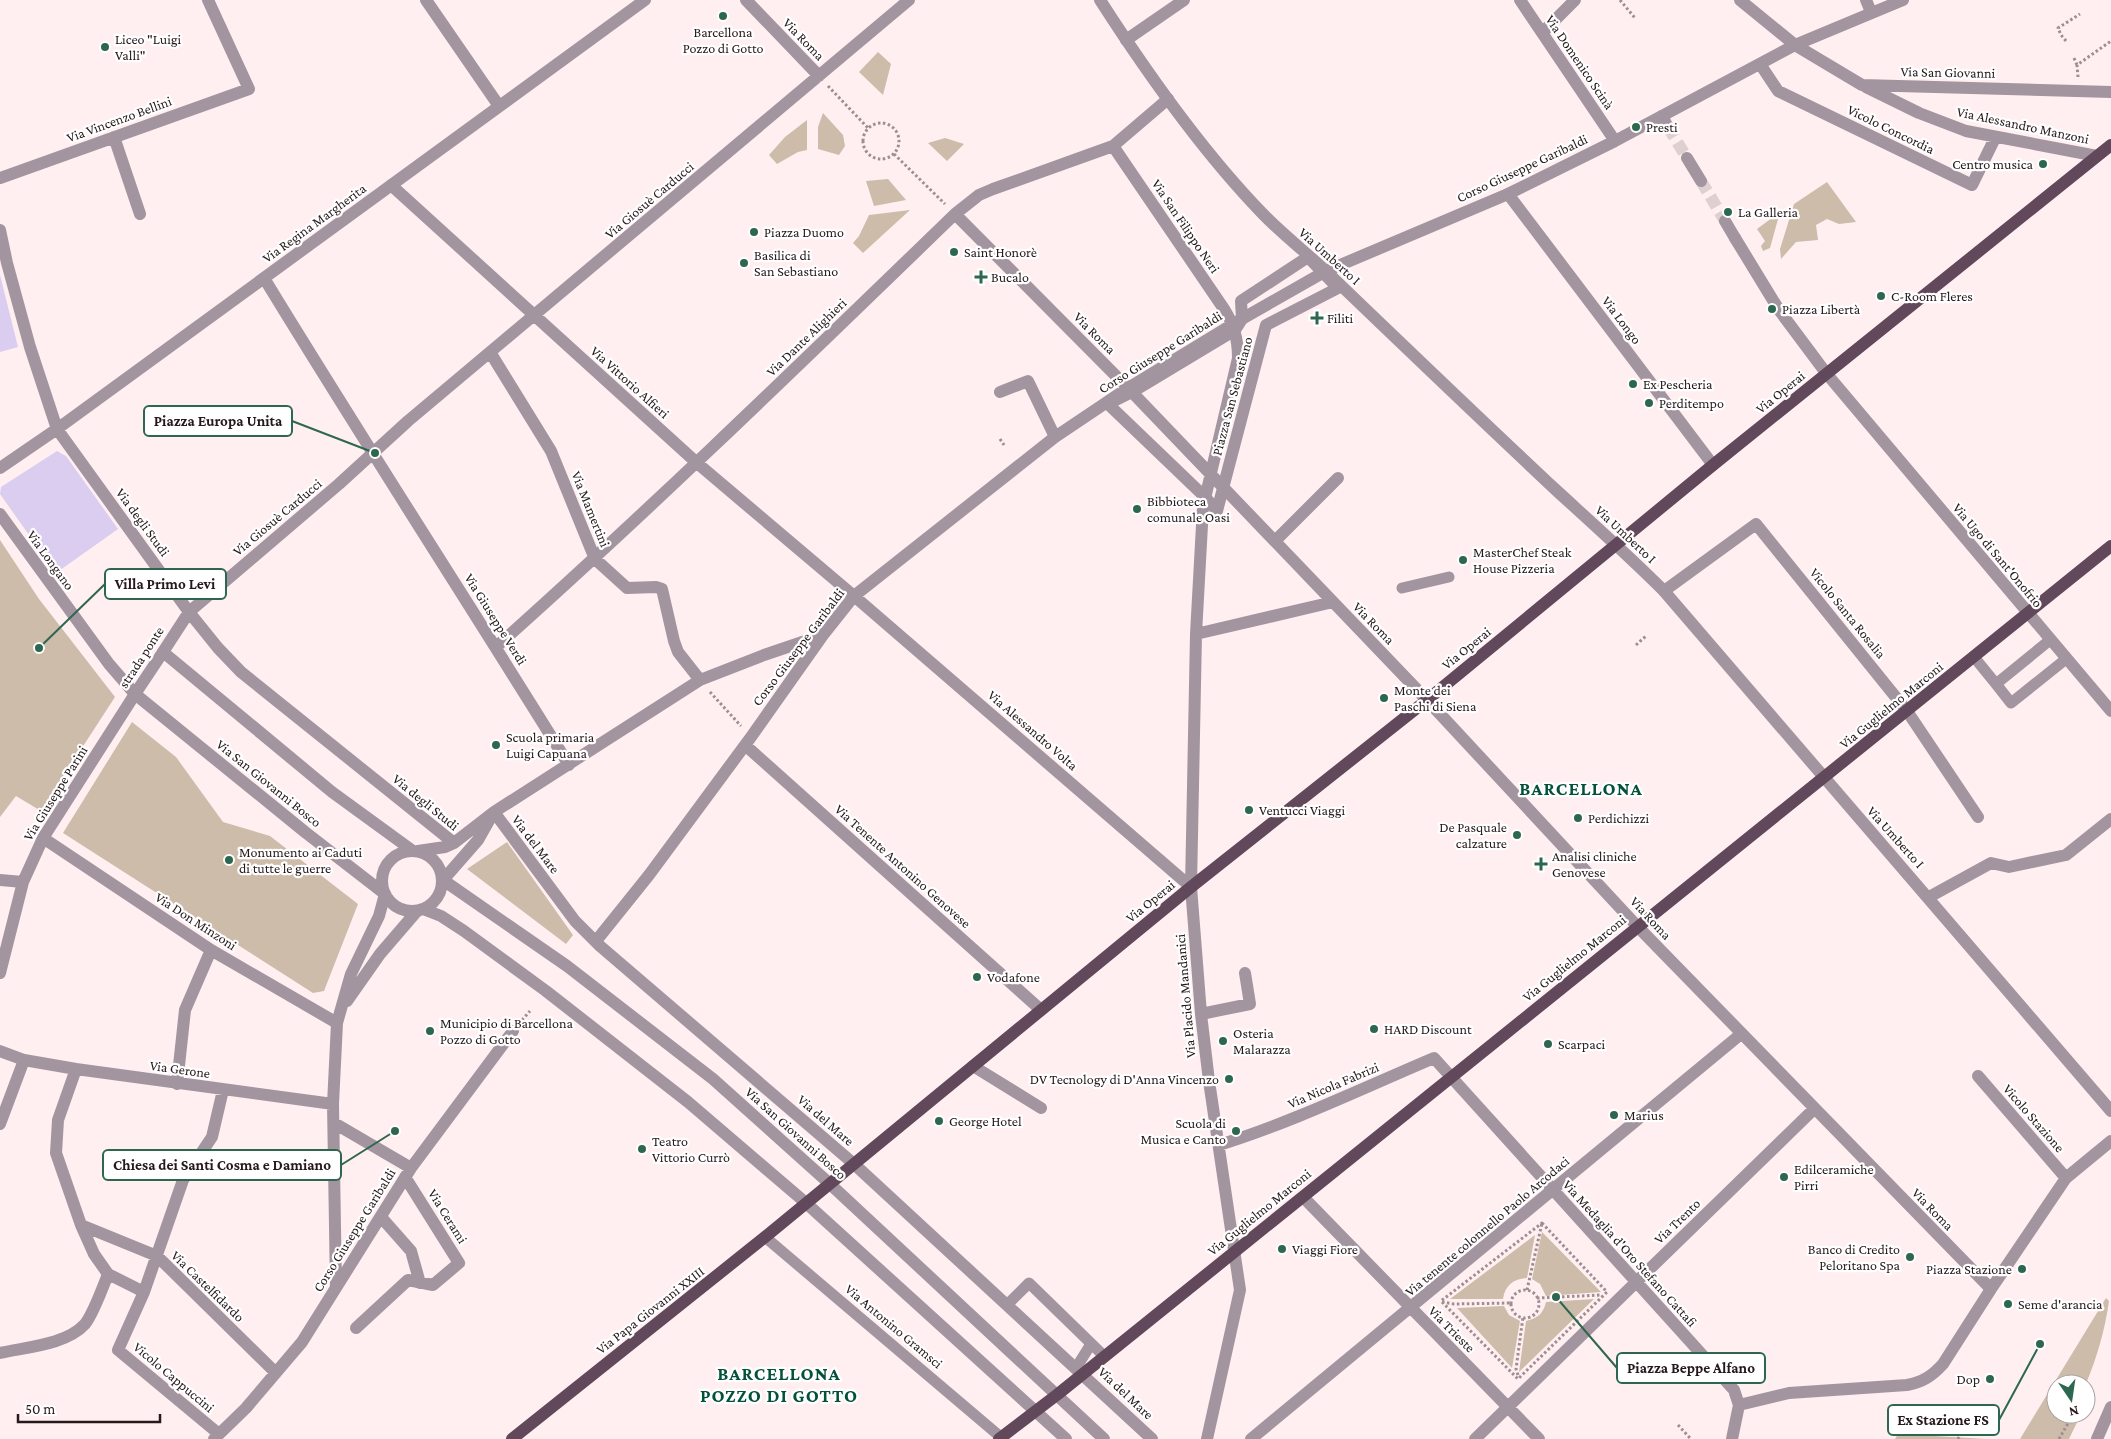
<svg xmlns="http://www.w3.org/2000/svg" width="2111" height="1439" font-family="'Crimson Pro',serif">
<rect width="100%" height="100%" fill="#ffeff1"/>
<path fill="#cdbcaa" d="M878 52 891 64 883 95 859 72Z
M823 113 843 135 845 146 839 155 818 149V127Z
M807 120V150L798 152 777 164 769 155 785 137Z
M945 138 964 144 947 161 928 143Z
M888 179 906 200 874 206 866 181Z
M1827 182 1856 222 1839 224 1827 219 1816 225 1818 240 1796 242 1781 259 1780 249 1794 204Z
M910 210 863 253 853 243 859 236 869 215Z
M1780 212 1770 248 1763 251 1761 246 1765 241 1757 229Z
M0 540 39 599 115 697 41 811 16 796 0 817Z
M132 722 176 757 223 822 270 836 358 904 324 991 313 993 63 833Z
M507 842 573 935 566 944 467 869Z
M1542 1232 1601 1292 1546 1296 1540 1284 1532 1279Z
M1535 1235 1527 1278C1514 1279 1505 1285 1503 1299H1450Z
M2106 1298 2109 1301C2105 1330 2097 1357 2086 1384H2056V1414H2081L2069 1439H2020Z
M1594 1299 1519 1372 1526 1321C1538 1318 1543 1314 1546 1302Z
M1504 1306 1509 1315 1520 1321 1512 1368 1457 1308Z
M1898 1434 1987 1439H1895Z"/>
<path fill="#dbcdf0" d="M0 275 18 347 0 352Z
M57 451 66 456 118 529 56 573 0 494 1 487Z"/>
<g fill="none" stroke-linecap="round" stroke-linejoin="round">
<path stroke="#decfd1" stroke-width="12" stroke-dasharray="12 6" stroke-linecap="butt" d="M1668 127 1687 158
M1701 181 1725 221"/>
<path stroke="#9d8e91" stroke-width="3" stroke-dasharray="2.5 2.5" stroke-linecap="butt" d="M1620 0 1635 18
M2066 41 2061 35 2058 28 2080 14
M2074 58 2077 65
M2078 77 2077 65 2111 41
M828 86 868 128
M863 141a18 18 0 1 1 36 0a18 18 0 1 1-36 0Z
M894 154 945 204
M1000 439 1004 445
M1636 645 1646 636
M710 692 741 726
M522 1020 530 1011
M1542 1223 1607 1292 1518 1379 1441 1301Z
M1527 1290 1542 1223
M1511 1304a14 14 0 1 1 28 0a14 14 0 1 1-28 0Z
M1537 1298 1601 1295
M1442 1302 1454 1304 1511 1303
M1518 1375 1516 1369 1523 1317
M1678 1425 1690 1438
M1958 1439 1959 1437
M2059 1439 2071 1418"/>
<path stroke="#a3959f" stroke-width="11" d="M1402 588 1449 577
M1974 657 1996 684 2050 640
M1996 684 2011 703 2066 659
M765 1237 1003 1439
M1008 1304 1029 1283 1104 1356
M1076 1368 1091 1344"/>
<path stroke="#a3959f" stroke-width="12" d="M1662 116 1668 127
M1687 158 1701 181
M1508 194 1713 465
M1725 221 1735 238
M1308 257 1338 288 1266 325 1217 511 1205 497 1108 404 1132 392 1235 330 1242 319 1241 301Z
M1275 541 1338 478"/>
<path stroke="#a3959f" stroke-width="12" d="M426 0 499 106
M746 0 819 76
M1520 0 1615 141
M1740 0 1795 45 1862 85 2111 92
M1866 0 1871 12
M1543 32 1575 0
M1126 40 1184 0
M1760 64 1778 91 1972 185 1995 138
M1866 87 1919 113 1966 131 2097 156
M114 137 140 214
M1113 146 1224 309C1234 325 1238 339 1238 358L1203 507 1196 634 1191 887 1201 1014 1209 1081 1240 1290 1207 1439
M0 178 249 89 208 0
M391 185 697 463 854 596 1191 887
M955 214 1128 388 1427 700 1637 926 1991 1289
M0 230 7 263 30 347 57 429 189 612 218 648 241 672 454 843
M1735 238 1779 310 1826 373
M264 278C364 442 468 602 569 765
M490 352 551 451 595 559 627 588 656 587 662 589 674 641 678 652 700 680
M1000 392 1028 381 1055 437
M0 468 57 429 645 0
M1664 591 1756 524 1907 711 1978 817
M1196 634 1333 602
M496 647C653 507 804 360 955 214L979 195 993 189 1113 146 1168 99
M163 652 189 612 339 484 408 421 909 0
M745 745 1041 1010
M494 812 575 921 600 946 854 1164
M43 838 211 950 337 1023
M418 851 445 847 454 843 494 812 700 680 764 655 823 635
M0 880 23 882
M443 880 478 840 491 817
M1929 897 1991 863 2009 867 2066 855 2111 819
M596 941 649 875 751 737 823 635 854 596 1055 437 1128 388 1233 324 1326 271 1508 194 1615 141 1795 45 1903 0
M0 973 23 882 43 838 135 694
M347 1001 380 954 417 911
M1201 1014 1250 1004 1245 973
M0 1051 24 1060 76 1069 333 1104
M973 1066 1041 1108
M1978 1076 2066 1178
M177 1084 185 1010 211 950
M334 1123 411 1168
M0 1124 24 1060
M1219 1145C1293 1122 1363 1088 1434 1058L1734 1390 1739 1405 1732 1439
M1303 1197 1539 1439
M381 1217 411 1251 420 1283
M81 1225 157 1256 276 1373
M108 1274 144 1292
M336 1288 333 1104 337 1023 351 974 379 916 385 894
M356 1328 408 1280 433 1285 459 1263 405 1177
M0 1353C26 1347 66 1345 85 1324 93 1314 103 1287 108 1274L94 1254 81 1225 56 1153 58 1120 76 1069
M1739 1405 1789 1393 1907 1385C1923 1382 1932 1376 1943 1364L1991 1289 2066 1178 2111 1141
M219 1434 118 1350 144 1292 183 1180 212 1137 223 1090
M214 1439 246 1408 302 1342 411 1168 513 1031
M1251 1439 1741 1034
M1475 1439 1814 1109"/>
<path stroke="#a3959f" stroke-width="12" d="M1100 0C1147 73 1201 150 1262 213 1283 235 1307 253 1329 274 1404 346 1479 418 1556 490 1592 523 1629 556 1664 591L2111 1111
M1826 373 2111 711
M0 514 109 664 135 694 305 832 385 894
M135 694 163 652 332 792 413 851
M382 881a30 30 0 1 1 60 0a30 30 0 1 1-60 0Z
M443 880 567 966 713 1079 830 1184 1104 1439
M423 909 441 916 464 931 546 991 688 1102 806 1203 1066 1439
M854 1164 1152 1439
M2097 1439 2111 1407"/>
<path stroke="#61485b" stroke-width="12" d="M512 1439 765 1237 1191 887 1427 700 1713 465 2111 145
M999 1439 1058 1394 2111 546"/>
</g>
<g fill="#2d6750" stroke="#fff" stroke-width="2">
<circle cx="723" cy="16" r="5"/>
<circle cx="105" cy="47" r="5"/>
<circle cx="1636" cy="127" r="5"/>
<circle cx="2043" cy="164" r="5"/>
<circle cx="1728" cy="212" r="5"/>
<circle cx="754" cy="232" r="5"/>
<circle cx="954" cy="252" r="5"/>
<circle cx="744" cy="263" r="5"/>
<path d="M978.5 269.5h5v5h5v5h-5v5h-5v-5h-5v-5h5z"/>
<circle cx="1881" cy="296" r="5"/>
<circle cx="1772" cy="309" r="5"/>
<path d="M1314.5 310.5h5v5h5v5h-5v5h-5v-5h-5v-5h5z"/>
<circle cx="1633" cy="384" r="5"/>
<circle cx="1649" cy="403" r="5"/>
<circle cx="1137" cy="509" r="5"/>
<circle cx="1463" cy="560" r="5"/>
<circle cx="1384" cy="698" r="5"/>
<circle cx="496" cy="745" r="5"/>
<circle cx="1249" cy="810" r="5"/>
<circle cx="1578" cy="818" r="5"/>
<circle cx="1517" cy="835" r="5"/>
<circle cx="229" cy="860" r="5"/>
<path d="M1538.5 856.5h5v5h5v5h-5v5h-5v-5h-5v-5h5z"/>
<circle cx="977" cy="977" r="5"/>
<circle cx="1374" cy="1029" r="5"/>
<circle cx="430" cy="1031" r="5"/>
<circle cx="1223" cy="1041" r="5"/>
<circle cx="1548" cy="1044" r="5"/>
<circle cx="1229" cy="1079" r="5"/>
<circle cx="1614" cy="1115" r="5"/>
<circle cx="939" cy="1121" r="5"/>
<circle cx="1236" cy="1131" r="5"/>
<circle cx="642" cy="1149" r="5"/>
<circle cx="1784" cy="1177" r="5"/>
<circle cx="1282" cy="1249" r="5"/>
<circle cx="1910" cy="1257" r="5"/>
<circle cx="2022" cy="1269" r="5"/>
<circle cx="2008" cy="1304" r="5"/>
<circle cx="1990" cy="1379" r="5"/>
</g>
<g text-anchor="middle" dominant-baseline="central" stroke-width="4.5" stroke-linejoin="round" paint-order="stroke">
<g font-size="14" fill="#26181b" stroke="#fff" text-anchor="start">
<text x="723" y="32" text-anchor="middle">Barcellona<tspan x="723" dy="16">Pozzo di Gotto</tspan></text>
<text x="115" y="39">Liceo "Luigi<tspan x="115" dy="16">Valli"</tspan></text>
<text x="1646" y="127">Presti</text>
<text x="2033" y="164" text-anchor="end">Centro musica</text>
<text x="1738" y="212">La Galleria</text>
<text x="764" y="232">Piazza Duomo</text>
<text x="964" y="252">Saint Honorè</text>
<text x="754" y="255">Basilica di<tspan x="754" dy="16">San Sebastiano</tspan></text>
<text x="991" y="277">Bucalo</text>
<text x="1891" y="296">C-Room Fleres</text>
<text x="1782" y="309">Piazza Libertà</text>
<text x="1327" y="318">Filiti</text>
<text x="1643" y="384">Ex Pescheria</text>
<text x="1659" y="403">Perditempo</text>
<text x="1147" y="501">Bibbioteca<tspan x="1147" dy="16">comunale Oasi</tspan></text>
<text x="1473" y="552">MasterChef Steak<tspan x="1473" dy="16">House Pizzeria</tspan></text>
<text x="1394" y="690">Monte dei<tspan x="1394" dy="16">Paschi di Siena</tspan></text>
<text x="506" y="737">Scuola primaria<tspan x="506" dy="16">Luigi Capuana</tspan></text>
<text x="1259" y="810">Ventucci Viaggi</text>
<text x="1588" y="818">Perdichizzi</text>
<text x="1507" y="827" text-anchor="end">De Pasquale<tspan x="1507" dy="16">calzature</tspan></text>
<text x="239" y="852">Monumento ai Caduti<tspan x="239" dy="16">di tutte le guerre</tspan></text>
<text x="1552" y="856">Analisi cliniche<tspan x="1552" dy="16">Genovese</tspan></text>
<text x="987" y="977">Vodafone</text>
<text x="440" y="1023">Municipio di Barcellona<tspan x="440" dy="16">Pozzo di Gotto</tspan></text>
<text x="1384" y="1029">HARD Discount</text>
<text x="1233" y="1033">Osteria<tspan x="1233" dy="16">Malarazza</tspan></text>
<text x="1558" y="1044">Scarpaci</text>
<text x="1219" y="1079" text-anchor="end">DV Tecnology di D'Anna Vincenzo</text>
<text x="1624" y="1115">Marius</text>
<text x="949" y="1121">George Hotel</text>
<text x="1226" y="1123" text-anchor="end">Scuola di<tspan x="1226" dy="16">Musica e Canto</tspan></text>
<text x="652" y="1141">Teatro<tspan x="652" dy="16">Vittorio Currò</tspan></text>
<text x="1794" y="1169">Edilceramiche<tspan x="1794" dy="16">Pirri</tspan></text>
<text x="1292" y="1249">Viaggi Fiore</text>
<text x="1900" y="1249" text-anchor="end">Banco di Credito<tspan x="1900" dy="16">Peloritano Spa</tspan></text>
<text x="2012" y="1269" text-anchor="end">Piazza Stazione</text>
<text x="2018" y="1304">Seme d'arancia</text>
<text x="1980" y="1379" text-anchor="end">Dop</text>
</g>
<g font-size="14" fill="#26181b" stroke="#fff">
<text transform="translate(804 39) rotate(46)">Via Roma</text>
<text transform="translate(1580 62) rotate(56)">Via Domenico Scinà</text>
<text transform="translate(1948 72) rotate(1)">Via San Giovanni</text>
<text transform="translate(119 119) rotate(-20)">Via Vincenzo Bellini</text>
<text transform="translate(2023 125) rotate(12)">Via Alessandro Manzoni</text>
<text transform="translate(1891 129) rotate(26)">Vicolo Concordia</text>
<text transform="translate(1522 168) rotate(-25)">Corso Giuseppe Garibaldi</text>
<text transform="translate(649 200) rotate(-40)">Via Giosuè Carducci</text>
<text transform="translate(314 223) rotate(-36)">Via Regina Margherita</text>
<text transform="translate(1186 226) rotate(56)">Via San Filippo Neri</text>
<text transform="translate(1330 256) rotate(42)">Via Umberto I</text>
<text transform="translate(1622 320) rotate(53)">Via Longo</text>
<text transform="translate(1095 333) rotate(45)">Via Roma</text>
<text transform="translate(806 337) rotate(-44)">Via Dante Alighieri</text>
<text transform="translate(1160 352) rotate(-32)">Corso Giuseppe Garibaldi</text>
<text transform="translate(630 382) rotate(42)">Via Vittorio Alfieri</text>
<text transform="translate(1780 392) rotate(-39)">Via Operai</text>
<text transform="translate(1232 396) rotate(-75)">Piazza San Sebastiano</text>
<text transform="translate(591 509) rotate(68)">Via Mamertini</text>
<text transform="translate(277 517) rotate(-40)">Via Giosuè Carducci</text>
<text transform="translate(143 522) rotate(54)">Via degli Studi</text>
<text transform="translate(1626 534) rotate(43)">Via Umberto I</text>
<text transform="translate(1998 555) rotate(50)">Via Ugo di Sant'Onofrio</text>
<text transform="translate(51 560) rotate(54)">Via Longano</text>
<text transform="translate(1848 613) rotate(51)">Vicolo Santa Rosalia</text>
<text transform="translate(496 619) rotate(58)">Via Giuseppe Verdi</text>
<text transform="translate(1374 623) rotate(46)">Via Roma</text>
<text transform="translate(798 647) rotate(-53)">Corso Giuseppe Garibaldi</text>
<text transform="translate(1466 648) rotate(-39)">Via Operai</text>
<text transform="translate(141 657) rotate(-57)">strada ponte</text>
<text transform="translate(1891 705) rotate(-39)">Via Guglielmo Marconi</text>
<text transform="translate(1033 730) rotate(41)">Via Alessandro Volta</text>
<text transform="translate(269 783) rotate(39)">Via San Giovanni Bosco</text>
<text transform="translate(55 793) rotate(-58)">Via Giuseppe Parini</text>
<text transform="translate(426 802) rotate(39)">Via degli Studi</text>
<text transform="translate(1896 837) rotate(48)">Via Umberto I</text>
<text transform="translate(536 844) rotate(53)">Via del Mare</text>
<text transform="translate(903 866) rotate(42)">Via Tenente Antonino Genovese</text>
<text transform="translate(1150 901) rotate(-39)">Via Operai</text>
<text transform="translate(1651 918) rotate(47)">Via Roma</text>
<text transform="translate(196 921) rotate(33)">Via Don Minzoni</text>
<text transform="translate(1574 958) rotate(-39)">Via Guglielmo Marconi</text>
<text transform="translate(1185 996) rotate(-95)">Via Placido Mandanici</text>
<text transform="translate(180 1069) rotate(8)">Via Gerone</text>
<text transform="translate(1333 1085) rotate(-23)">Via Nicola Fabrizi</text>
<text transform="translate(2034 1118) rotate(49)">Vicolo Stazione</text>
<text transform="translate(826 1120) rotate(41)">Via del Mare</text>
<text transform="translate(796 1133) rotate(42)">Via San Giovanni Bosco</text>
<text transform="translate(1933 1209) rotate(46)">Via Roma</text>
<text transform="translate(1259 1212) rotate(-39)">Via Guglielmo Marconi</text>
<text transform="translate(448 1216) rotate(58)">Via Cerami</text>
<text transform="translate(1677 1221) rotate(-44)">Via Trento</text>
<text transform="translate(1487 1226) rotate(-40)">Via tenente colonnello Paolo Arcodaci</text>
<text transform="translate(354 1230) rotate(-58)">Corso Giuseppe Garibaldi</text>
<text transform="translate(1630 1253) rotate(48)">Via Medaglia d'Oro Stefano Cattafi</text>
<text transform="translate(208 1286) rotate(44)">Via Castelfidardo</text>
<text transform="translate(650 1310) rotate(-38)">Via Papa Giovanni XXIII</text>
<text transform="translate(894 1326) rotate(40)">Via Antonino Gramsci</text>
<text transform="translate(1452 1329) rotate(45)">Via Trieste</text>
<text transform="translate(174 1377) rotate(40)">Vicolo Cappuccini</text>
<text transform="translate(1126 1393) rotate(43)">Via del Mare</text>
</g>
<g font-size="19" font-weight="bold" letter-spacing="1" fill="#035139" stroke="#fff">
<text x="1581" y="788">BARCELLONA</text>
<text x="779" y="1373">BARCELLONA<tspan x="779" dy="22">POZZO DI GOTTO</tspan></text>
</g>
</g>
<path fill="none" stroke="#2d6750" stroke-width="2" d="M375 453L292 421M39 648L105 584M395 1131L341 1165M1556 1297L1617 1368M2040 1344L1999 1420"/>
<g fill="#2d6750" stroke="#fff" stroke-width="2">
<circle cx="375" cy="453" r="5"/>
<circle cx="39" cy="648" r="5"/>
<circle cx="395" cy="1131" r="5"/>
<circle cx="1556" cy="1297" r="5"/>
<circle cx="2040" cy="1344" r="5"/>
</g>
<g fill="#fff" stroke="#2d6750" stroke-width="2">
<rect x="144" y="406" width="148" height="30" rx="5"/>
<rect x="105" y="569" width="121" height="30" rx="5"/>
<rect x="103" y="1150" width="238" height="30" rx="5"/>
<rect x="1617" y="1353" width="148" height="30" rx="5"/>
<rect x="1888" y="1405" width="111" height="30" rx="5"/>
</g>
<g font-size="15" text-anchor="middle" font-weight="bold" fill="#26181b">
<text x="218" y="426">Piazza Europa Unita</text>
<text x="165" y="589">Villa Primo Levi</text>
<text x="222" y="1170">Chiesa dei Santi Cosma e Damiano</text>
<text x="1691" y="1373">Piazza Beppe Alfano</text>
<text x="1943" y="1425">Ex Stazione FS</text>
</g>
<g transform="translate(2071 1399) rotate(167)"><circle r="24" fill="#ffffff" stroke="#a8a3a4"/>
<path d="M0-4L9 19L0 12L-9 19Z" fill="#2d6750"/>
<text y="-8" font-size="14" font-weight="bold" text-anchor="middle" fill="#26181b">N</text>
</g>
<path d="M18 1414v8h142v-8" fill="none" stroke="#26181b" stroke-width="2.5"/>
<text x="25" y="1414" font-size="15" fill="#26181b" stroke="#ffffff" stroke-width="4" paint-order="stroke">50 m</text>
</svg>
